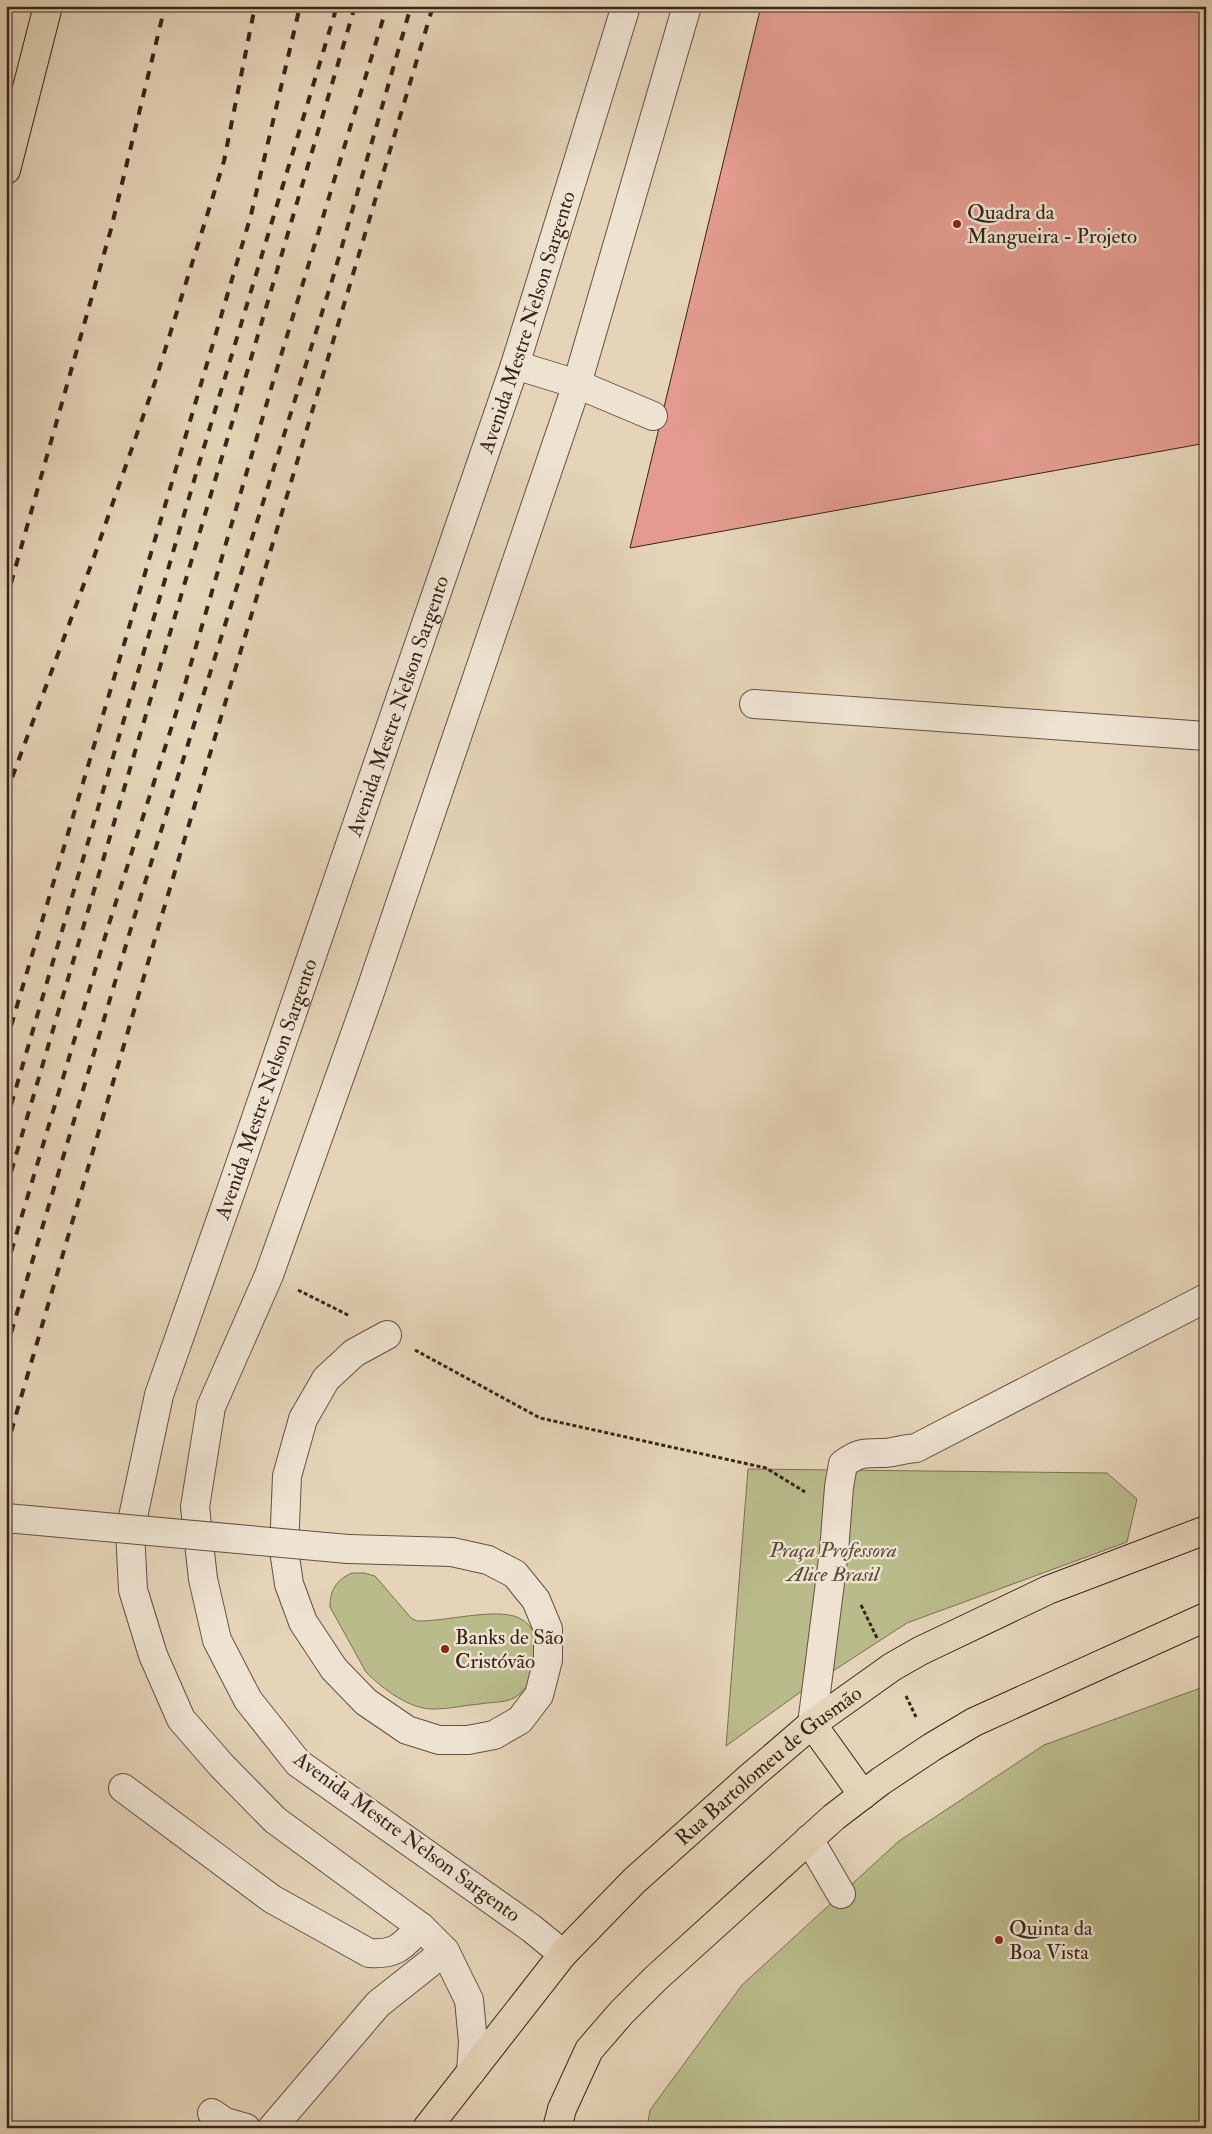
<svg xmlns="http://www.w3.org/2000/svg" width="1212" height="2134" font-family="'IM FELL Double Pica',serif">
<rect width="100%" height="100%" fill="#e5d4b8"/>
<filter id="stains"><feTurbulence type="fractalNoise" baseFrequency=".004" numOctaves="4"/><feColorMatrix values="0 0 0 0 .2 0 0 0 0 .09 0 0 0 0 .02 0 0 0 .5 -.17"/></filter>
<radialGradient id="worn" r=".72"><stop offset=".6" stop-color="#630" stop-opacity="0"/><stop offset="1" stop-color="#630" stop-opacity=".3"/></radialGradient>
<path fill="#babb8b" stroke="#797052" d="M748 1469 1107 1473 1137 1499 1127 1542 907 1623 799 1693 726 1746Z
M352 1573H364L375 1576 411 1618 417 1621C444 1622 497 1607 519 1618 549 1632 539 1684 514 1698 505 1703 490 1702 480 1704 465 1705 450 1709 435 1709 410 1710 383 1689 366 1672L330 1607C330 1590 336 1580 352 1573Z
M1206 1686V2128H647L650 2110 742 1985 899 1841 1044 1745Z"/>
<path fill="#e29b8e" stroke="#38251a" d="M761 6H1206V443L630 548Z"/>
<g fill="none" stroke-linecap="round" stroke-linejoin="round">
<defs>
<g id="minor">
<path d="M515 365 577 384 653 416"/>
<path d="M754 704 1206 736"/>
<path d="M348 1549 452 1552 488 1560 515 1574 536 1600 548 1629V1660L539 1695 520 1720 494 1735 468 1740H439L407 1730 366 1702 334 1669 303 1622 289 1584 284 1550 287 1476 303 1419 326 1379 354 1353 387 1335"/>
<path d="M812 1724 834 1551 839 1487 843 1464C859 1452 865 1453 884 1453 894 1452 905 1449 916 1448L1206 1298"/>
<path d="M123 1788 272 1899 369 1953C397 1955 402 1946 421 1927"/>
<path d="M809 1839 841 1894"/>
<path d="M563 1954 531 1928 298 1763 248 1700 217 1640 203 1579 195 1507 211 1407 269 1275 369 995 577 384 687 6"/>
<path id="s1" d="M471 2072 473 2042 469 2000 445 1951 421 1927 275 1820 221 1765 181 1719 153 1655 133 1590 130 1531 159 1395 233 1185 515 365 626 6"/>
<path d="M212 2113 225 2122 246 2128"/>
<path d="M272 2128 378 2004 445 1951"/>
</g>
<g id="major">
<path d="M6 170 48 6"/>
<path d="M812 1724 863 1795"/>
<path id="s2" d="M427 2128 563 1954 634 1881 749 1778 812 1724 892 1667 920 1651 1048 1590 1206 1530"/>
<path d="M557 2128 562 2109 589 2050 621 2013 655 1979 834 1817 881 1781 932 1747 974 1722 1206 1617"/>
</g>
</defs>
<use href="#minor" stroke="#635142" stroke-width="30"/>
<use href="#major" stroke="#38251a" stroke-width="30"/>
<path stroke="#38251a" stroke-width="3" stroke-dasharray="4 2.5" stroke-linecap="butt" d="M298 1290 350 1316
M415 1350 540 1418 766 1468 805 1492
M861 1605 877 1638
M906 1696 916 1717"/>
<use href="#minor" stroke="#eee3d1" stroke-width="28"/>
<use href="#major" stroke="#e5d4b8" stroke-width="28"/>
<path stroke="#38251a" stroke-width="4" stroke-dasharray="9 9" stroke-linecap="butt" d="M6 601 111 229 165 6
M6 794 94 557 155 382 224 161 255 6
M6 1043 251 215 300 6
M6 1122 198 467 337 6
M6 1189 355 6
M6 1269 108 927 183 691 273 382 387 6
M6 1350 134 918 334 274 411 6
M6 1449 159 925 433 6"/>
<defs>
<path id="minor-bridge" d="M6 1518 348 1549"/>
</defs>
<use href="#minor-bridge" stroke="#635142" stroke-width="30" stroke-linecap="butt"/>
<use href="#minor-bridge" stroke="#eee3d1" stroke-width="28"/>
</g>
<g fill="#8f2418" stroke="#eee3d1" stroke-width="2">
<circle cx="957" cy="224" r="5"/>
<circle cx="445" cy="1649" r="5"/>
<circle cx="999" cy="1940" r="5"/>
</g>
<g text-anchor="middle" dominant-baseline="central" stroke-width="5" stroke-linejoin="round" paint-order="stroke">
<g font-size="21" fill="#38251a" stroke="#eee3d1" text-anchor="start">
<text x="967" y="212">Quadra da<tspan x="967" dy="24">Mangueira - Projeto</tspan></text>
<text x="455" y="1637">Banks de São<tspan x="455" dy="24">Cristóvão</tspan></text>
<text x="1009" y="1928">Quinta da<tspan x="1009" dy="24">Boa Vista</tspan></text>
</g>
<g font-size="21" fill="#38251a" stroke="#eee3d1">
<text stroke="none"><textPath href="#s1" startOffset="1950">Avenida Mestre Nelson Sargento</textPath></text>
<text stroke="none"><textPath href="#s1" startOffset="1545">Avenida Mestre Nelson Sargento</textPath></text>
<text stroke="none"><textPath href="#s1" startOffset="1140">Avenida Mestre Nelson Sargento</textPath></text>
<text stroke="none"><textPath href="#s2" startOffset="500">Rua Bartolomeu de Gusmão</textPath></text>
<text transform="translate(407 1837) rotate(36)">Avenida Mestre Nelson Sargento</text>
</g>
<g font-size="21" font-style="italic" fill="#584a36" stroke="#eee3d1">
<text x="833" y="1550">Praça Professora<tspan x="833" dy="24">Alice Brasil</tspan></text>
</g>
</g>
<rect width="1212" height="2134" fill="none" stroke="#e5d4b8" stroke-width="25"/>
<rect x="8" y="8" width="1197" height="2119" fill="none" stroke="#38251a" stroke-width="2.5"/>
<rect x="12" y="12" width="1187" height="2109" fill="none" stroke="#38251a"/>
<rect width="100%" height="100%" filter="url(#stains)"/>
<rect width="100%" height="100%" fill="url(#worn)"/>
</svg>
